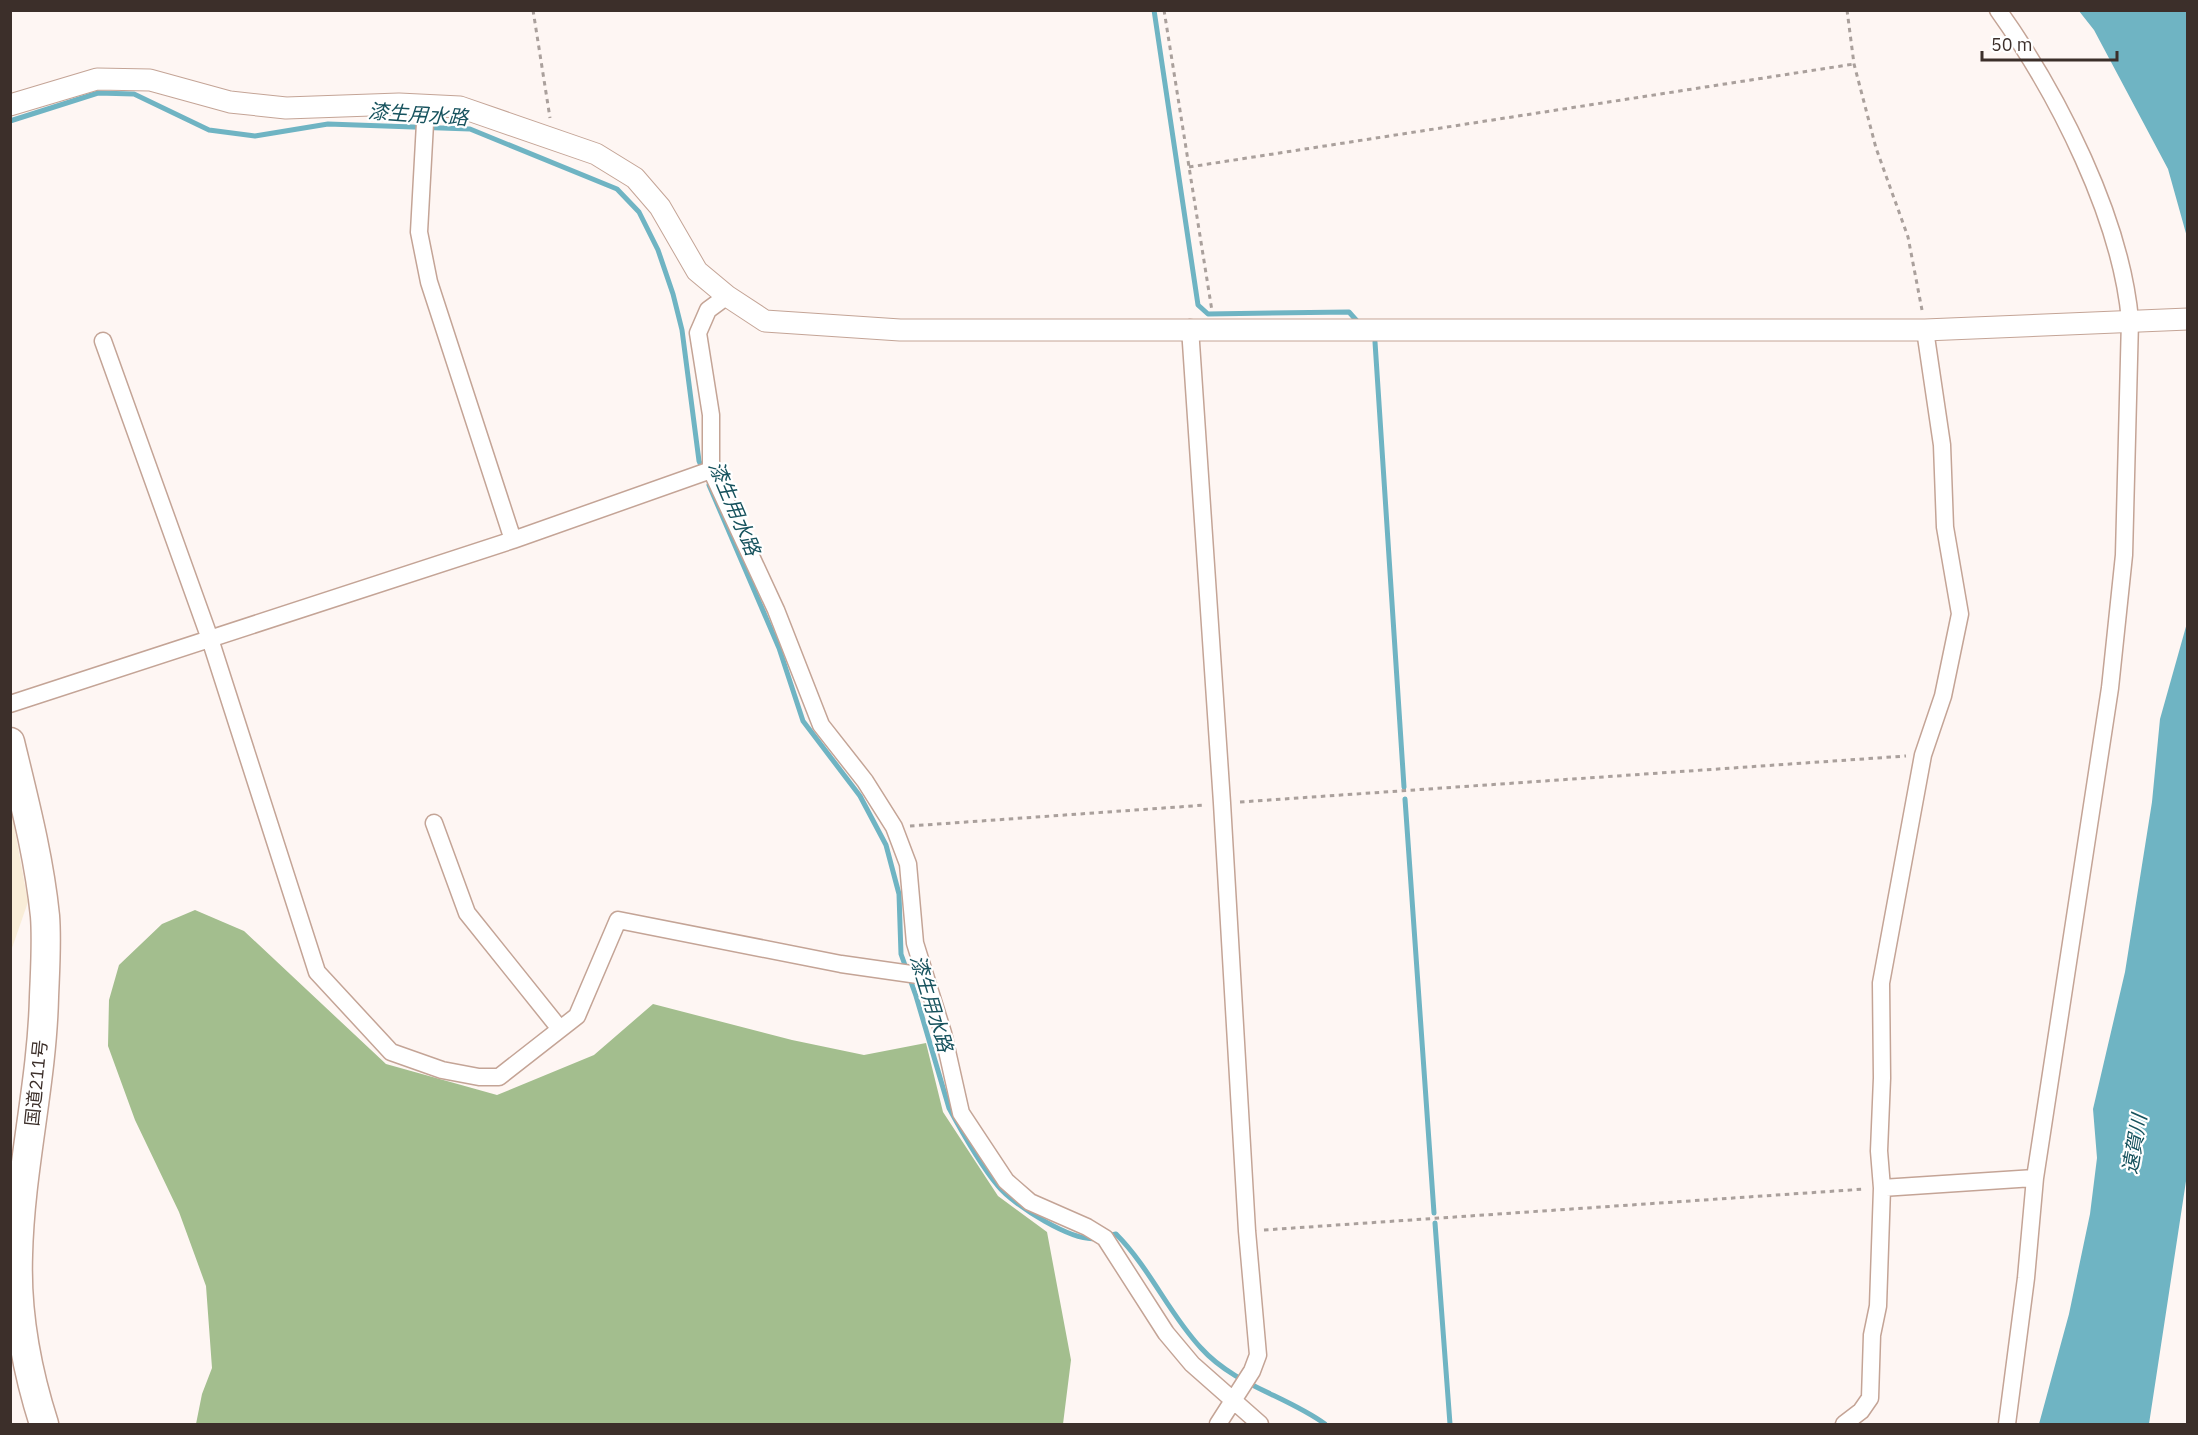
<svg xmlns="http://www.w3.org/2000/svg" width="2198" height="1435" font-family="'IBM Plex Sans','Noto Sans JP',sans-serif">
<rect width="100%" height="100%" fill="#fef6f3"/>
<path fill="#f9edd8" d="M10 803 28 902 11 951H10Z"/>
<path fill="#a3be8e" d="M195 910 244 931 386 1064 497 1095 594 1055 653 1004 792 1040 864 1055 926 1043 943 1112 998 1196 1047 1232 1071 1360 1063 1424H196L202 1394 212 1368 206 1286 179 1212 135 1120 108 1046 109 1000 119 965 162 924Z"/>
<path fill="#6fb4c3" d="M2079 11H2187V237L2168 169 2094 30Z
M2187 623 2188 1168 2149 1424H2039L2069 1314 2090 1214 2097 1158 2093 1109 2125 972 2152 802 2160 719Z"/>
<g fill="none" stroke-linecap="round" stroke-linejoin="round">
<path stroke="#6fb4c3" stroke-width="5" d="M1154 10 1198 305 1208 314 1349 312 1357 321
M10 121 98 93 134 94 209 130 255 136 328 124 470 129 617 189 639 212 658 250 673 294 682 330 699 461 703 470
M1375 342 1404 787
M709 485 779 648 803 721 860 796 886 845 899 894 901 954 916 996 949 1108C963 1134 979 1163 998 1186 1013 1205 1075 1244 1098 1238
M1405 799 1434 1213
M1435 1223 1450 1424
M1107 1236 1116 1234C1150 1268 1169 1314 1201 1348 1234 1385 1287 1396 1325 1424"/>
<defs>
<path id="minor" d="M1998 10C2058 94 2121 218 2130 320L2124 555 2110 688 2035 1178 2026 1278 2007 1424
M426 105 419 232 429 282 513 540
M727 296 708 310 698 333 711 415V470L776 610 821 725 865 781 894 827 908 864 915 943 943 1033 961 1113 1006 1181 1030 1202 1087 1227 1105 1238 1166 1333 1192 1364 1260 1424
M1190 328 1222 803 1247 1231 1258 1355 1252 1371 1218 1424
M103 341 210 639 317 972 391 1052 442 1070 479 1077H499L577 1016 618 920 841 964 925 976
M10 704 513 540 711 470
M434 823 467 913 560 1029
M1882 1188 2035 1178
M1844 1424 1861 1411 1870 1398 1872 1335 1878 1306 1882 1188 1879 1151 1882 1078 1881 983 1923 755 1943 696 1960 614 1945 527 1942 445 1925 330"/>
<path id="tertiary" d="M10 105 97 79 150 80 230 102 286 108 399 104 460 107 596 154 635 178 660 207 697 271 727 296 765 321 900 330H1925L2188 319"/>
<path id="trunk" d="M10 742C24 800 39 857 45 916 47 942 45 971 44 997 42 1084 20 1168 18 1255 16 1311 27 1371 44 1424"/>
</defs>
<use href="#minor" stroke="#c4a496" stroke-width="19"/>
<use href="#tertiary" stroke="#c4a496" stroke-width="23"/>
<use href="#trunk" stroke="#c4a496" stroke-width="31"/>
<path stroke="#aaa09c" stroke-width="3" stroke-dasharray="4.5 4.5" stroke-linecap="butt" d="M533 10 550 118
M1164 10 1212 311
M1847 10 1854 64 1876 148 1908 237 1922 310
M1189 167 1854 64
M1240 802 1906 756
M910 826 1206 805
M1264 1230 1865 1189"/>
<use href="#minor" stroke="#fff" stroke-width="16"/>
<use href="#tertiary" stroke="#fff" stroke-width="21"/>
<use href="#trunk" stroke="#fff" stroke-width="28"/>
</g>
<g text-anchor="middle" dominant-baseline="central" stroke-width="4.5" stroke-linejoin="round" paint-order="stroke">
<g font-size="18" fill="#3c2f2a" stroke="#fff">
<text transform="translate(36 1083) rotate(-84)">国道211号</text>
</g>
<g font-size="20" font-style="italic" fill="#16525d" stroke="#fff">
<text transform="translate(418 114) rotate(4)">漆生用水路</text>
<text transform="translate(735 508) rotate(67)">漆生用水路</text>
<text transform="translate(932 1003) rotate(73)">漆生用水路</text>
<text transform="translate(2134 1144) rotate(-80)">遠賀川</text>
</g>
</g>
<rect width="2198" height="1435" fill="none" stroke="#3c2f2a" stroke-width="24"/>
<path d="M1982 51v9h135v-9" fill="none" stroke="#3c2f2a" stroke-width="3"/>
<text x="1991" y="51" font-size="18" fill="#3c2f2a" stroke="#ffffff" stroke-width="4.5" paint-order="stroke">50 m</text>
</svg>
